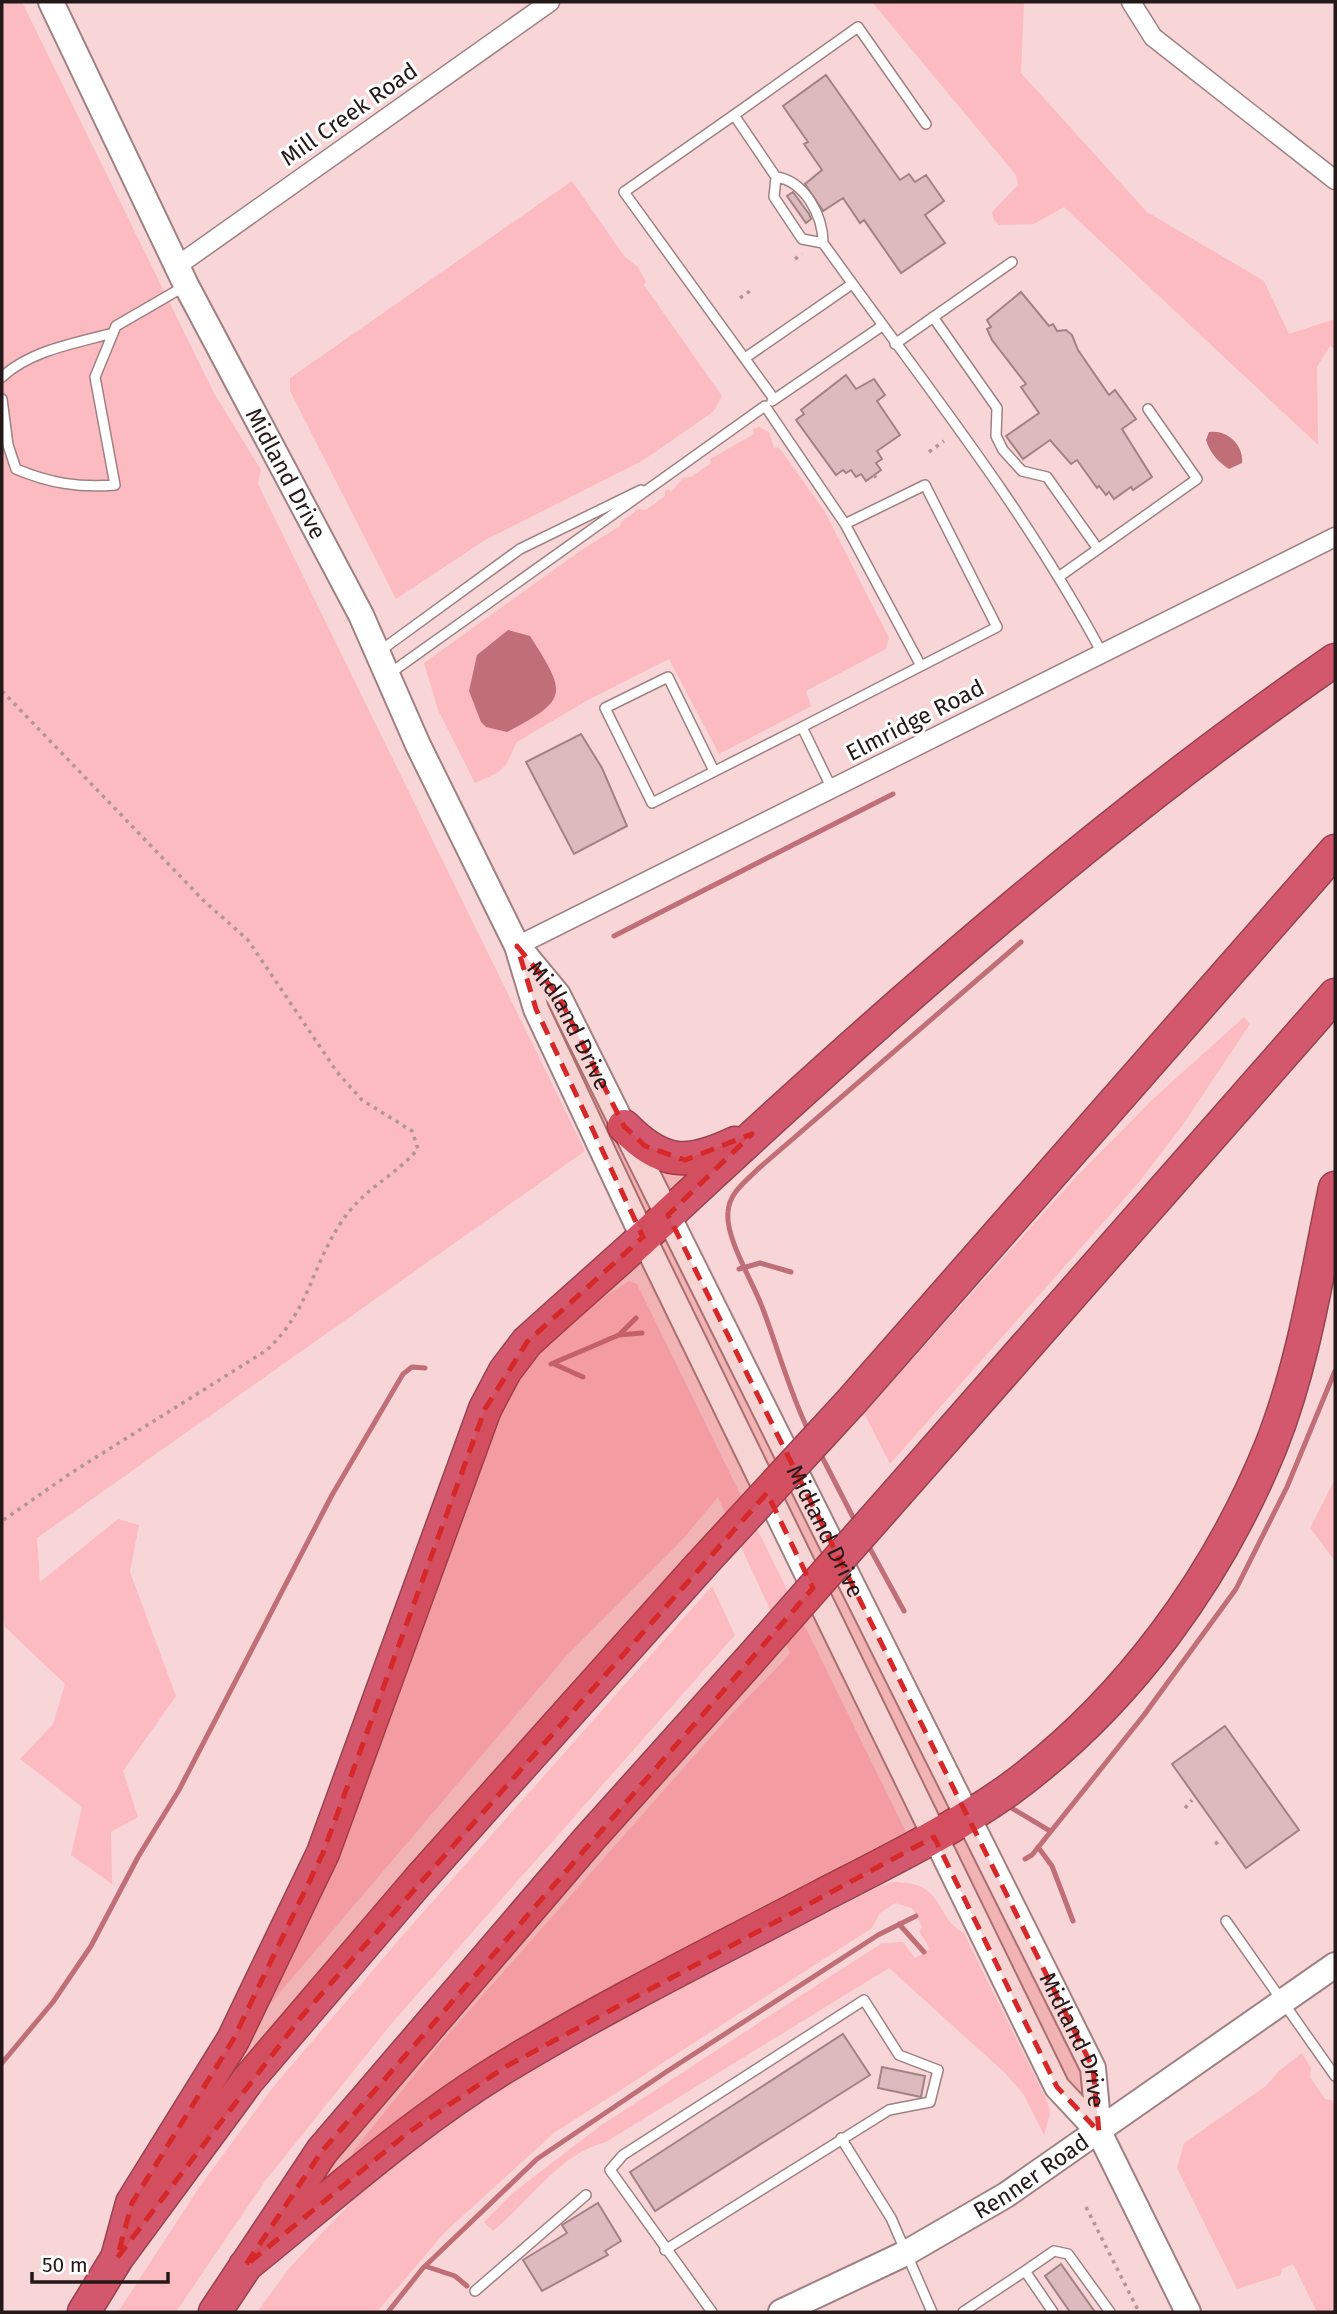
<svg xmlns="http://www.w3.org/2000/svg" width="1337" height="2314" font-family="'Fira Sans',sans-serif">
<rect width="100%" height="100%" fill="#f8d6d8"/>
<path fill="#fbbbc1" d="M2 2H22L214 393 261 470 258 484 585 1151 37 1538 40 1582 118 1519 139 1525 130 1572 176 1696 123 1771 138 1817 111 1832 112 1884 71 1855 82 1807 20 1759 53 1724 65 1684 5 1627 2 1606Z
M872 2H1024L1021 73 1147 212 1264 281 1289 334 1335 319V349L1330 346 1317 367 1318 445 1064 207 1034 224 999 225 994 220 992 212 1018 185 1016 175Z
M572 181 624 256 638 267 646 282 644 285 722 396 713 412 642 461 485 540 396 599 290 391V378Z
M759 427 769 432 774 448 778 447 783 453 825 512 889 638 886 649 806 691 811 706 806 709 719 754 669 659 588 700 517 742 506 765 497 773 475 783 438 710 424 663 583 549 620 526 621 522 638 509 646 510 665 496V491L669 489 671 492 683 478 691 477 711 463 710 459 754 434 753 429Z
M1244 1017 1250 1024 1182 1126 1139 1182 890 1464 864 1413 1077 1176 1154 1098Z
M629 1281 637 1284 906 1832 738 1919 507 2048 449 2084 354 2161 351 2158 355 2149 437 2047 725 1721C747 1697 769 1678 790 1653L718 1497 682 1540 568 1654 259 2017 502 1404 532 1356 578 1314Z
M1335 1479V1561L1310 1528Z
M712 1586 735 1635 392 2023 265 2181 176 2312H118L200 2186 274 2086 403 1935Z
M893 1882C947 1882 933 1917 964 1933L1048 2103 1050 2114 1044 2135 1024 2095 1005 2073 889 1968 606 2142C559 2154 530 2201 493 2231L484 2222 514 2192 600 2126 882 1943 903 1942 915 1958 930 1949 919 1931 922 1927 912 1908 895 1903 880 1913 872 1928 554 2133 445 2232 377 2312H257L291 2266 357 2196 459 2112 555 2053 878 1887Z
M1302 2053 1311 2068 1310 2077 1325 2099 1335 2101V2312H1317L1293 2264 1282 2269 1281 2275 1237 2289 1177 2168 1184 2143 1266 2086 1278 2072Z"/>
<path fill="#c06f79" d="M1209 432C1227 429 1244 445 1242 463L1229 469C1218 462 1210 453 1206 440Z
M508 630 530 636C567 694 569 699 507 732L486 727 481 722 469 691 477 655Z"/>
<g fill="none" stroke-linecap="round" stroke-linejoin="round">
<path stroke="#c06f79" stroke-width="5" d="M614 936 893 794
M739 1269 760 1263 791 1272
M619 1335 642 1333
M551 1364 619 1335 636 1318
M554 1364 583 1377
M809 1432C790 1393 779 1352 764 1312 755 1285 725 1239 728 1212 729 1193 746 1181 758 1169L1021 942
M820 1453 857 1525
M867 1543 904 1611
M1005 1804 1050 1831
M1038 1847 1052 1866 1073 1921
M1025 1859 1032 1855 1144 1715 1236 1589 1287 1487 1335 1371
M899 1924 924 1952
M2 2063 53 2002 91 1946 138 1857 179 1790 332 1495 403 1374 412 1367 425 1368
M425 2266 455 2276 467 2286
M388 2312 423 2268 537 2159 666 2072 878 1935 916 1916"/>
</g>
<path fill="#dcbabd" stroke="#a28385" stroke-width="2" d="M826 75 900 180 909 174 915 182 926 175 944 201 925 215 945 243 901 273 864 220 860 223 843 198 823 211 805 184 822 170 804 144 808 142 783 106Z
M793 192 809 214 811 219 806 223 787 196Z
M1021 292 1049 326 1053 324 1057 331 1066 330 1072 335 1078 350 1109 395 1115 390 1136 419 1122 429 1152 477 1133 490 1131 487 1114 499 1109 492 1106 495 1099 486 1097 488 1077 460 1071 464 1050 440 1023 459 1006 436 1039 413 1021 387 1026 384 992 340 987 329 991 327 987 320Z
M846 375 856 389 874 379 885 395 877 401 900 435 877 451 882 459 876 463 881 470 866 481 861 474 856 477 851 470 846 473 843 470 836 475 796 420 804 414 801 410Z
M581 734 602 768 627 826 574 854 526 762Z
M1225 1726 1299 1830 1246 1868 1172 1764Z
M843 2034 870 2075 655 2211 630 2172Z
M882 2067 925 2076 921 2097 878 2088Z
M598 2203 621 2241 605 2251 608 2255 542 2291 523 2260 567 2233 562 2225Z
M1061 2264 1095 2312H1070L1045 2276Z"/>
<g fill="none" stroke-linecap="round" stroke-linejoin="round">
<defs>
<path id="lane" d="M734 115 858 27 926 124
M776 177C805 181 823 216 823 243
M933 317 997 408 996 436 1003 450 1022 471 1047 477 1098 549
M895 344 1012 262
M745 358 852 284
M2 377C31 350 76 343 113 333
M2 399 8 445 16 469C49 483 79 488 115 485L95 377 116 326 185 286
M774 399 624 192 734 115 776 177 774 197 802 239 823 243C919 377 1024 507 1102 653
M772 401 882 326
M845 524 925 485 997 627 921 666
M1060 576 1197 479 1148 409
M380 651 520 549 641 490
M389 674 765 406 845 524 921 666 802 727 832 789
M714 771 668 677 605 708 652 803 802 727
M1226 1921 1335 2076
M841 2138 891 2218 932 2312
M665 2250 889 2110 930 2102 938 2070 899 2055 864 2000 623 2155 610 2170 712 2312
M1025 2271 1054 2251 1068 2254 1110 2312
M475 2291 586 2195
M963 2312 1025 2271 1053 2312"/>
<path id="street" d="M1131 2 1153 37 1335 180
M177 266 550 2
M517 946 1335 537"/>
<g id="secondary">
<path id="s1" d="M51 2 186 285 361 615 418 745 517 946 536 1009 643 1237 1057 2087 1099 2132 1188 2312"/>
<path id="s2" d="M525 955 558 995 1093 2068 1099 2132"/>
<path id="s3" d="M781 2312 906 2253 1006 2195 1335 1965"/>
</g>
<path id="highway" d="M624 1126C662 1165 687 1166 735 1143
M851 1402 1335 851
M899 1491 1335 995
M117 2258 132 2203 233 2040 323 1853 485 1409 505 1371 527 1342C574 1299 622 1258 669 1214 880 1017 1098 824 1335 660
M245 2266C331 2197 413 2122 508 2065 609 2004 716 1951 821 1896 885 1863 951 1831 1010 1789 1127 1703 1217 1579 1271 1446 1304 1363 1317 1274 1335 1188
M84 2312 117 2258 248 2080 419 1880 700 1566
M215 2312 322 2151 590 1838 748 1662"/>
</defs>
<use href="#lane" stroke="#a08183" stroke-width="12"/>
<use href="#street" stroke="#a08183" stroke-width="21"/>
<use href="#secondary" stroke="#a08183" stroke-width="28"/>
<use href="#highway" stroke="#964250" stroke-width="35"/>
<path stroke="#b19698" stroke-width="3.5" stroke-dasharray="3.5 5" stroke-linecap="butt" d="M795 259 802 254
M740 298 750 291
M929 452 944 441
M874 475 877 479
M2 691 204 901 248 940 337 1072 362 1100 412 1131 418 1149C392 1179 364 1187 340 1224 310 1271 309 1310 267 1350L71 1473 2 1521
M1185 1808 1192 1800
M1215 1844 1221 1840
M1086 2207 1139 2312"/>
<use href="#lane" stroke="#fff" stroke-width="9"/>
<use href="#street" stroke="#fff" stroke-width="18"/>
<use href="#secondary" stroke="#fff" stroke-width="24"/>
<use href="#highway" stroke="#d3586d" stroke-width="32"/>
<defs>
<path id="highway-bridge" d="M700 1566 851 1402
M748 1662 899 1491"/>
</defs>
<use href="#highway-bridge" stroke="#964250" stroke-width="35" stroke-linecap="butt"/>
<use href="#highway-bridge" stroke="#d3586d" stroke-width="32"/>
</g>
<path fill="#d62828" fill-opacity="0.2" stroke="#d62828" stroke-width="5" stroke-dasharray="14 9" stroke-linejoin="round" d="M517 946 558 995 624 1126 645 1146 685 1160 752 1134 668 1215 1093 2068 1099 2132 1057 2087 934 1837 505 2067 409 2132 245 2266 322 2151 813 1588 767 1493 302 2016 117 2258 132 2203 233 2040 323 1853 485 1409 527 1342 643 1237 536 1009Z"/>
<g text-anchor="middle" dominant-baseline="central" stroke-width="6" stroke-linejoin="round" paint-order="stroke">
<g font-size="23" fill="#241819" stroke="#fff">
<text transform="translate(349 114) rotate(-35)">Mill Creek Road</text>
<text stroke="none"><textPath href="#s1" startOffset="527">Midland Drive</textPath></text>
<text transform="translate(915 720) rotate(-27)">Elmridge Road</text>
<text stroke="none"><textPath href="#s2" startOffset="84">Midland Drive</textPath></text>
<text stroke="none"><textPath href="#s2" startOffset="651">Midland Drive</textPath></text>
<text stroke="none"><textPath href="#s2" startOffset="1218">Midland Drive</textPath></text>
<text stroke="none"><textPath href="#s3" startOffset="285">Renner Road</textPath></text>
</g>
</g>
<rect width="1337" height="2314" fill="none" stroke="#241819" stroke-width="7"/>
<path d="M32 2272v10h136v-10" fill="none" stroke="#241819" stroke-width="3.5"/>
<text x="42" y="2272" font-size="21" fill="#241819" stroke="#ffffff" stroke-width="5" paint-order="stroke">50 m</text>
</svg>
